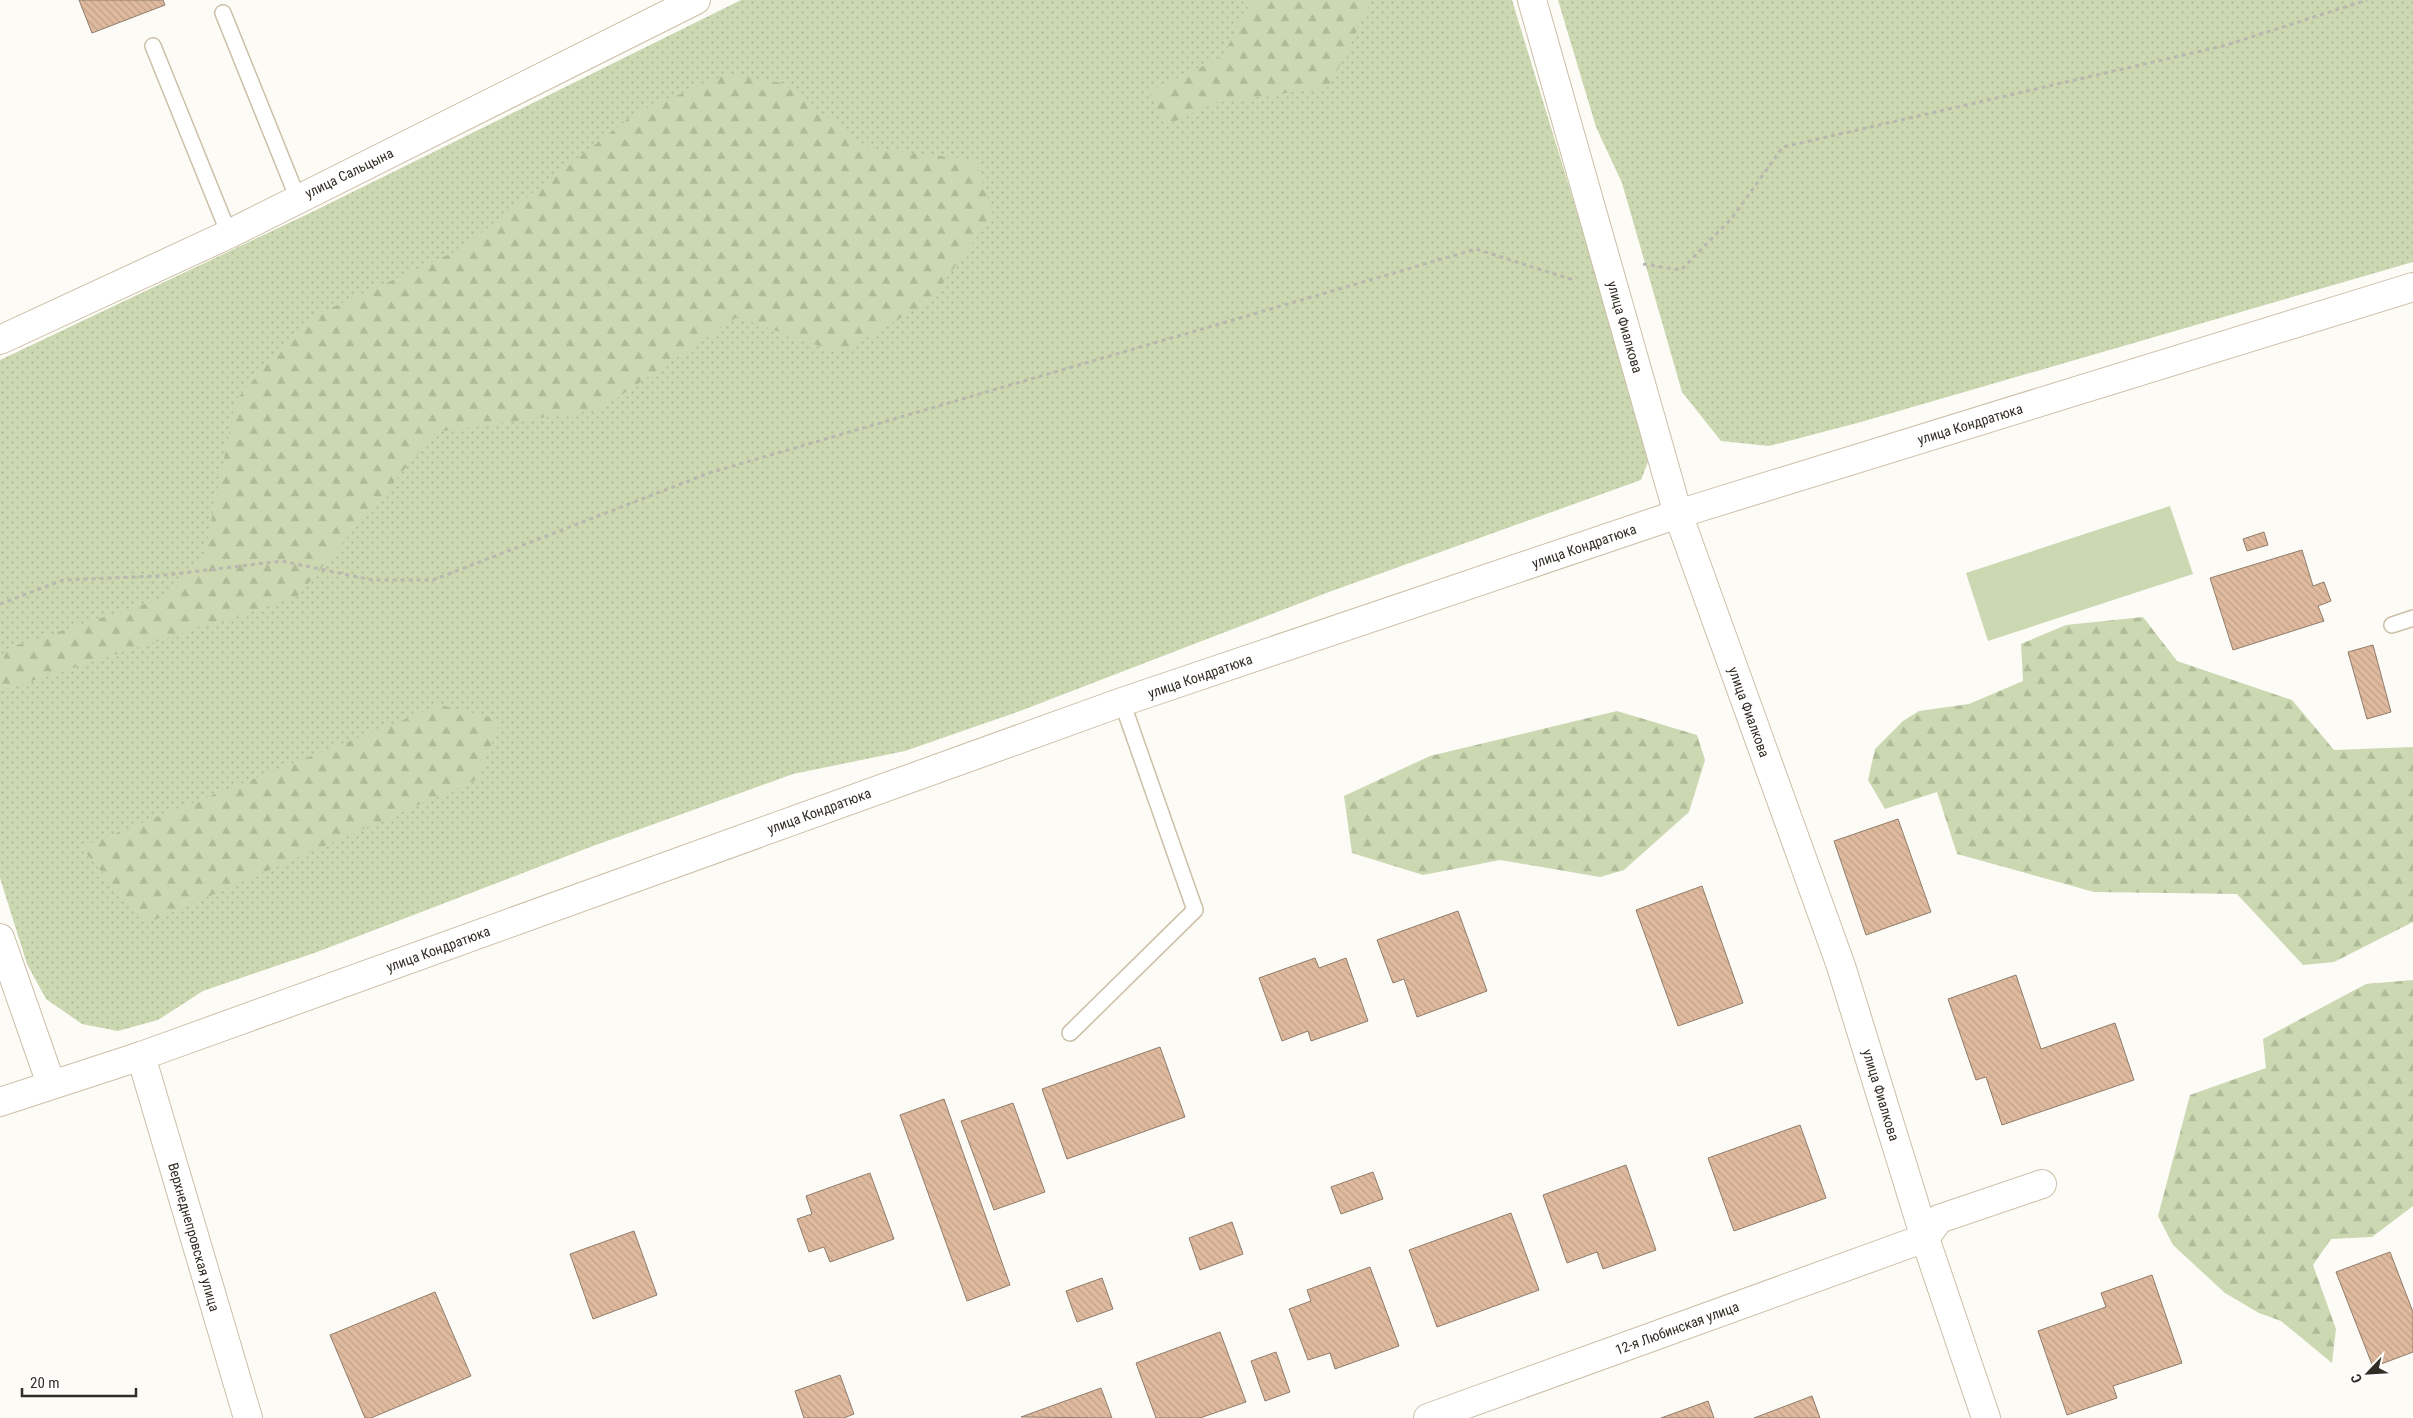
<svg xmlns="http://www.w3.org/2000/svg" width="2413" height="1418" font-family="'Roboto Condensed',sans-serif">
<defs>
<pattern id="grass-dots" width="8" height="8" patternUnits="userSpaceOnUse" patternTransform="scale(1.25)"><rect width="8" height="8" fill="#cbd8b1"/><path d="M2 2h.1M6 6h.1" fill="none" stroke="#afba98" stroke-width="1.8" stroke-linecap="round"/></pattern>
<pattern id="forest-firs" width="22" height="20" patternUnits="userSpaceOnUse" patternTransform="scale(1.25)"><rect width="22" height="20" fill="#cbd8b1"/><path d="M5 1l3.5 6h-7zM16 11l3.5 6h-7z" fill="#afba98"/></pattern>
<pattern id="building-back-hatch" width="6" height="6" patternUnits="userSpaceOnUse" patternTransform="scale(1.25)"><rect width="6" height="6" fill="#dfba9e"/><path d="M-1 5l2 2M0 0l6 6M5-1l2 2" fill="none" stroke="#c0a088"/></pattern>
</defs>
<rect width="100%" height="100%" fill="#fdfbf6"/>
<path fill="url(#grass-dots)" d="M741 0H1512L1651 454 1641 480 1329 592 1020 711 905 751 793 774 593 846 317 952 203 991 158 1020 118 1031 82 1024 46 999 27 964 0 878V360L312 212Z
M1558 0H2413V262L1861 422 1769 446 1721 441 1682 392 1622 183 1596 127Z"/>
<path fill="url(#forest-firs)" d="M1247 0H1372L1329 87 1214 103 1165 126 1149 91 1223 57 1249 2Z
M727 74 782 83 869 148 976 160 993 215 929 302 839 353 737 317 599 410 436 432 297 597 0 691V667L8 648 166 597 203 561 236 400 307 319 461 249 634 114Z
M2143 617 2177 661 2292 700 2334 750 2413 747V922L2334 962 2303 965 2237 894 2094 892 1957 854 1937 792 1885 809 1868 780 1875 749 1903 721 1919 711 1969 704 2023 681 2021 644 2066 625Z
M441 705 501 720 478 779 145 924 81 847Z
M1617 711 1697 735 1705 760 1689 812 1624 870 1600 877 1500 860 1423 875 1352 853 1344 796 1430 756Z
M2413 980V1206L2372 1237 2331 1239 2313 1265 2336 1329 2332 1363 2281 1321 2259 1313 2225 1293 2173 1245 2158 1216 2190 1095 2266 1068 2263 1039 2366 984Z"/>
<path fill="#cbd8b1" d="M2170 506 2193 574 1988 641 1966 573Z"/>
<path fill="url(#building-back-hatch)" stroke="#907c6b" d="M79 0H163L165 5 92 33Z
M2264 532 2268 545 2247 551 2243 539Z
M2302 550 2313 586 2324 582 2331 601 2318 606 2324 621 2233 650 2210 578Z
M2373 645 2391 712 2367 719 2348 652Z
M1898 819 1931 912 1866 935 1834 841Z
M1702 886 1743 1003 1678 1026 1636 910Z
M1458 911 1487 991 1417 1017 1404 979 1393 983 1377 940Z
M1315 958 1319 968 1346 958 1368 1021 1311 1041 1308 1031 1282 1041 1259 978Z
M2016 975 2041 1049 2115 1023 2134 1080 2002 1125 1986 1077 1976 1080 1948 999Z
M1160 1047 1185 1117 1067 1159 1042 1089Z
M944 1099 1010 1285 967 1301 900 1115Z
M1013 1103 1045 1192 994 1210 961 1121Z
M1800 1125 1826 1198 1734 1231 1708 1158Z
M1626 1165 1656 1250 1603 1269 1597 1252 1567 1263 1543 1195Z
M1373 1172 1383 1199 1341 1214 1331 1187Z
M870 1173 894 1239 830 1262 824 1247 809 1252 797 1219 812 1214 806 1196Z
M1511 1213 1539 1290 1437 1327 1409 1250Z
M1232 1222 1243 1254 1200 1270 1189 1238Z
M634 1231 657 1295 593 1319 570 1254Z
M2390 1252 2413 1312V1352L2373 1367 2336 1272Z
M1370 1267 1399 1346 1335 1369 1330 1353 1308 1360 1289 1309 1311 1301 1307 1290Z
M2152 1275 2182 1363 2113 1386 2117 1398 2067 1415 2038 1331 2106 1307 2101 1293Z
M1102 1278 1113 1309 1077 1322 1066 1291Z
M435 1292 471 1376 371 1418H365L330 1335Z
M1220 1332 1246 1402 1200 1418H1156L1136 1363Z
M1276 1352 1290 1392 1265 1401 1251 1361Z
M840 1375 854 1414 844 1418H804L795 1391Z
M1101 1388 1112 1418 1021 1417Z
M1812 1396 1820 1418H1754Z
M1708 1401 1714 1418H1661Z"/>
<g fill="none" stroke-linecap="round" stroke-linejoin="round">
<defs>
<path id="service" d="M223 13 298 199
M153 46 229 234
M2392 625 2413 618
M1070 1033 1195 910 1122 702"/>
<path id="minor" d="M1532 0 1678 514 1841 966 1925 1238 1986 1418
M0 340 229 234 696 0
M1428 1418 1925 1238 1939 1219 2042 1184"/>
<path id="tertiary" d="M0 938 51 1084
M141 1056 248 1418"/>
<path id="primary" d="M0 1102 141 1056 1122 702 1678 514 2413 287"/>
</defs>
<use href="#service" stroke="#ccbfa8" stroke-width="18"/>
<use href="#minor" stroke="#ccbfa8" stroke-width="30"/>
<use href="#tertiary" stroke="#ccbfa8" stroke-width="30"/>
<use href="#primary" stroke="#ccbfa8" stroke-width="30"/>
<path stroke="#bab7b1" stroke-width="3" stroke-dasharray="4 4" stroke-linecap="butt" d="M1643 264 1681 270 1732 218 1783 147 2223 46 2367 0
M0 604 63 580 158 576 282 561 372 580H433L709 473 1476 249 1570 279 1576 277"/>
<use href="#service" stroke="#fff" stroke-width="15"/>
<use href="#minor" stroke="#fff" stroke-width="28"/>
<use href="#tertiary" stroke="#fff" stroke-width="28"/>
<use href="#primary" stroke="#fff" stroke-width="28"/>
</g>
<g text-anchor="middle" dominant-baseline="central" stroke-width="4" stroke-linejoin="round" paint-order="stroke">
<g font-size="14" fill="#322d24" stroke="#fff">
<text transform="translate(349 173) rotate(-26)">улица Сальцына</text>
<text transform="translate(1625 327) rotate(74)">улица Фиалкова</text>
<text transform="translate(1970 424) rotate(-17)">улица Кондратюка</text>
<text transform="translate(1584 546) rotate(-19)">улица Кондратюка</text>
<text transform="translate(1200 676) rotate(-19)">улица Кондратюка</text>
<text transform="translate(1749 712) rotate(70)">улица Фиалкова</text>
<text transform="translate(819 811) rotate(-20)">улица Кондратюка</text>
<text transform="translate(438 949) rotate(-20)">улица Кондратюка</text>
<text transform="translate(1881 1095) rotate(73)">улица Фиалкова</text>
<text transform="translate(194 1237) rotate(74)">Верхнеднепровская улица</text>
<text transform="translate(1677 1328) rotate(-20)">12-я Любинская улица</text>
</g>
</g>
<g transform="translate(2368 1373) rotate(245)" stroke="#ffffff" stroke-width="4" paint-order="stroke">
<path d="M0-4L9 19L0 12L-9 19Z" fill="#322d24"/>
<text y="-8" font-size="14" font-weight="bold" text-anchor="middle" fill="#322d24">С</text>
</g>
<path d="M22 1388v8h114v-8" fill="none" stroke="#322d24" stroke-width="2.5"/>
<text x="30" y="1388" font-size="15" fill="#322d24" stroke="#ffffff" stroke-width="4" paint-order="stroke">20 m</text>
</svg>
